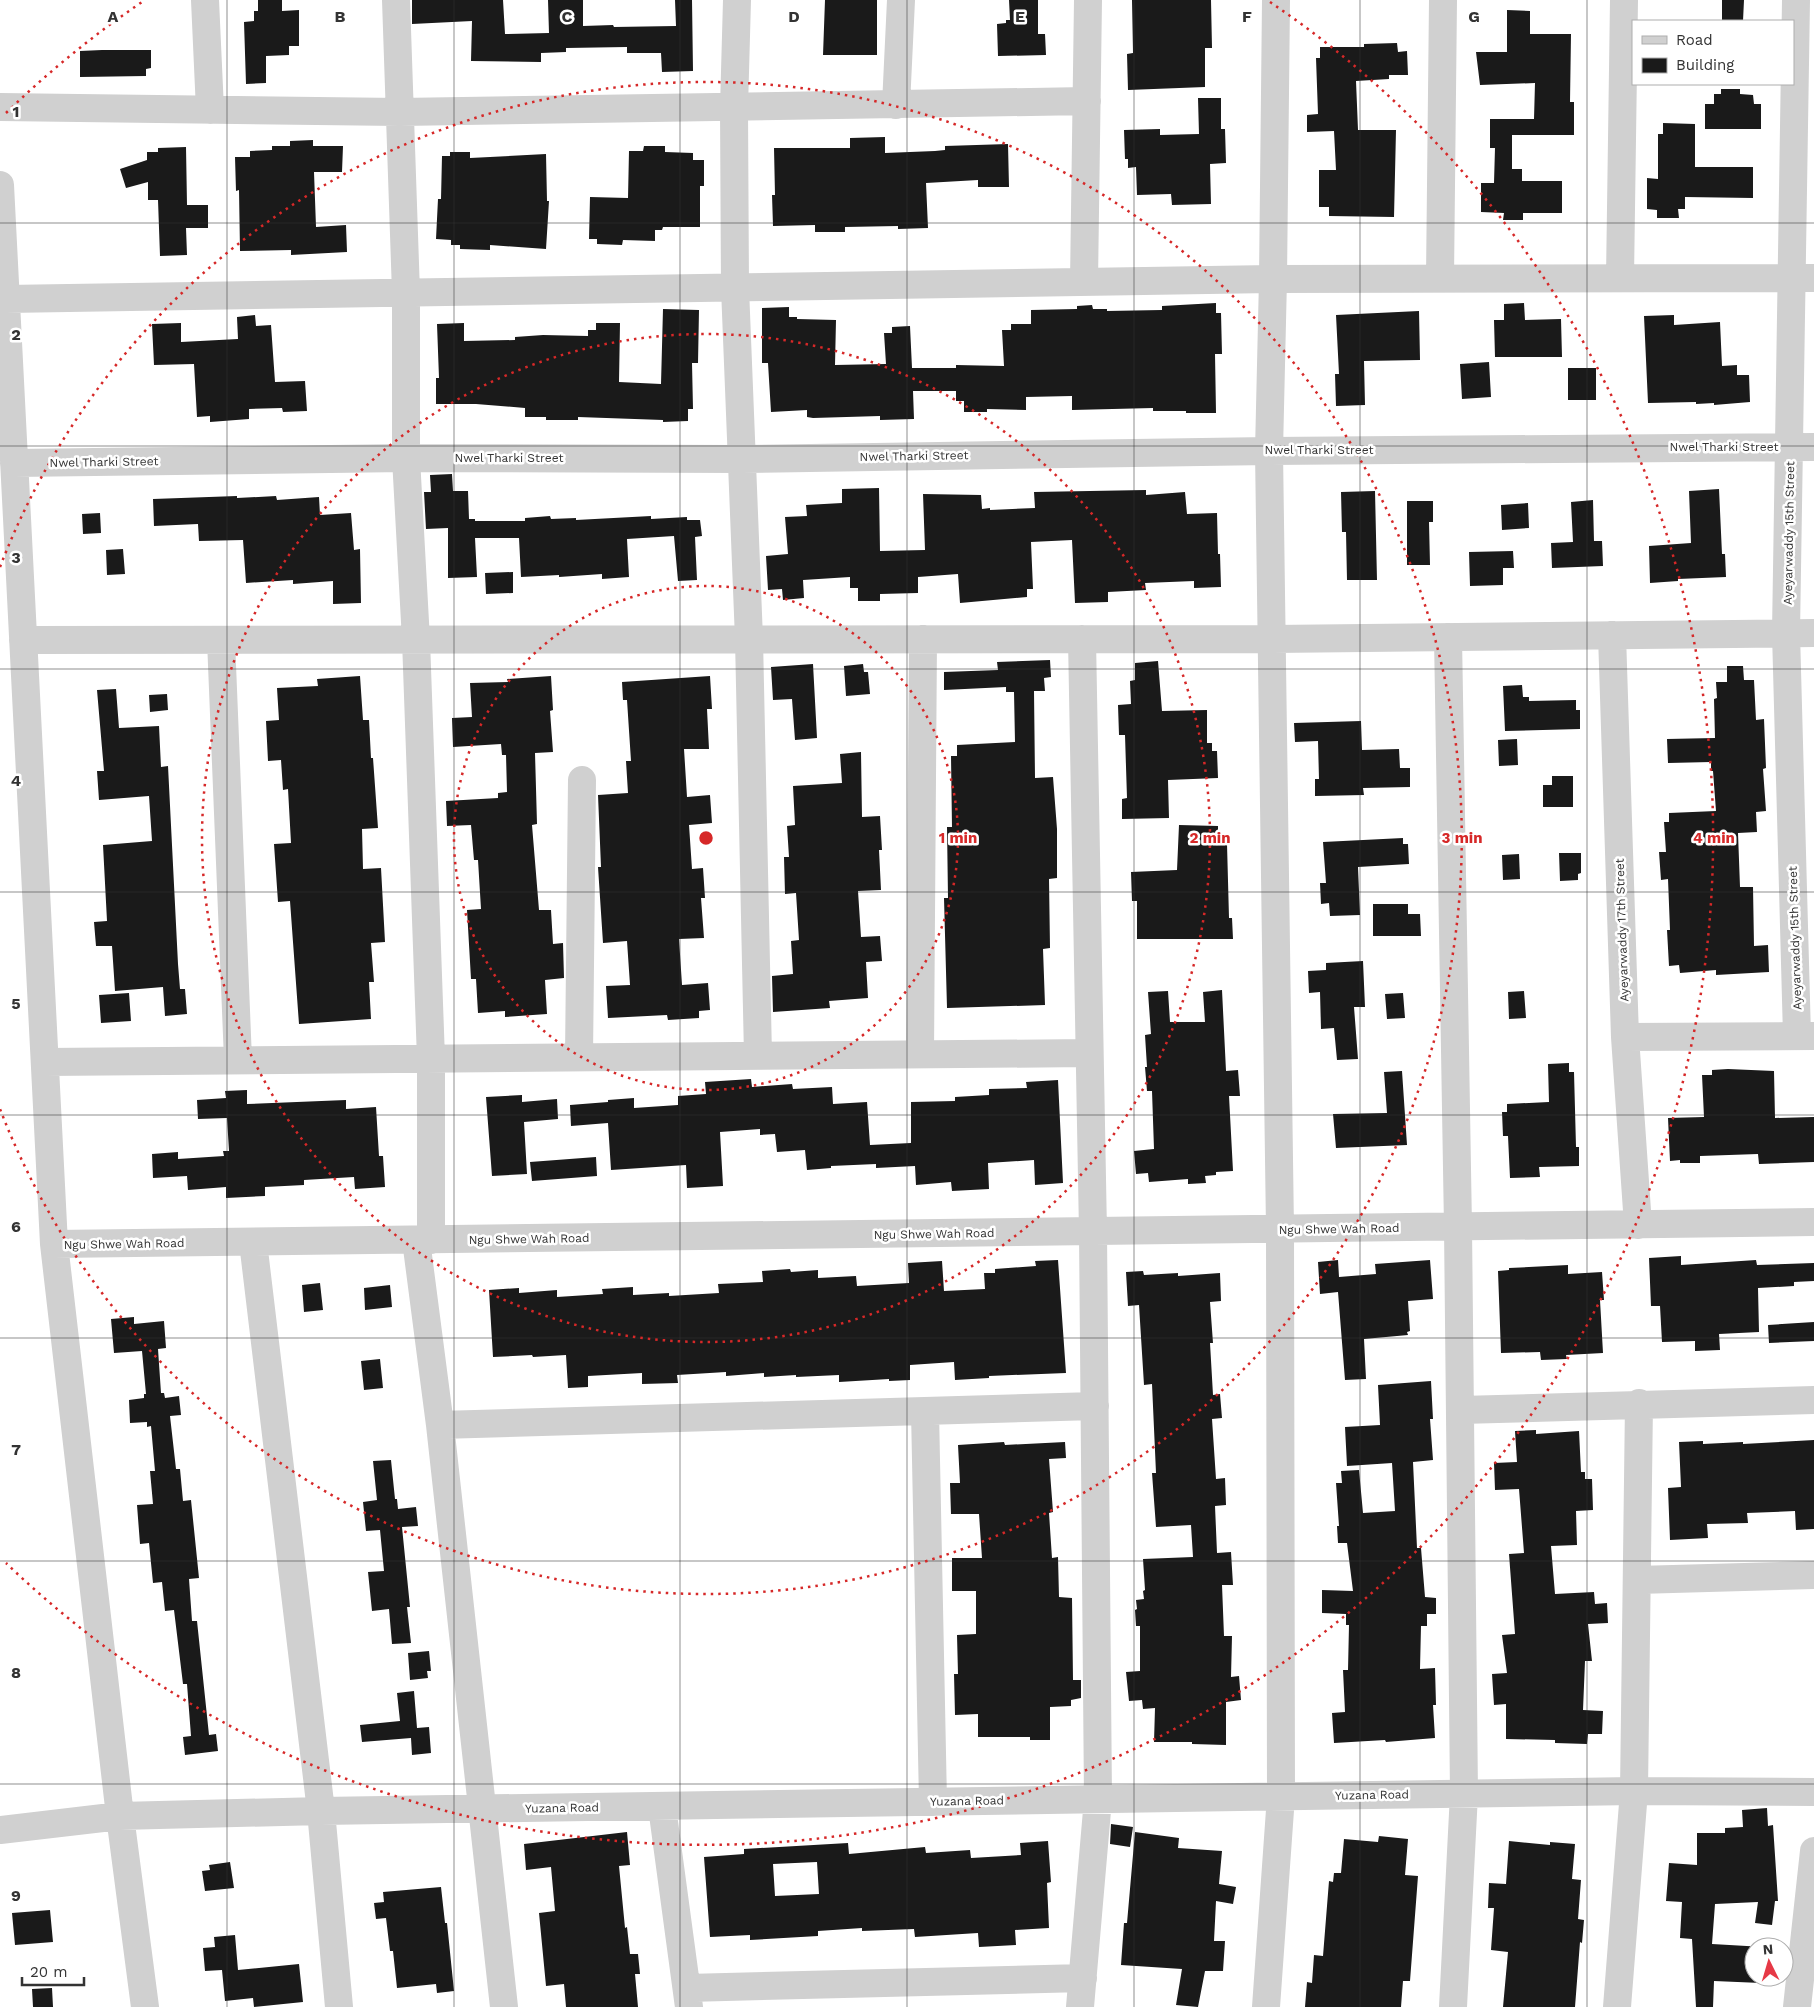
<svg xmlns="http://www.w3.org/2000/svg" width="1814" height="2007" font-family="'Work Sans',sans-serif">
<rect width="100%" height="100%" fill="#fff"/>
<path fill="#1a1a1a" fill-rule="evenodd" d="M258 0H282V11L299 10V46H289V55L266 56V83L246 84 244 22 254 21V11H258Z
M412 0H503L505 34 549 33 548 0H583V26L613 25 614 27 676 26 675 0H692L693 71 662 72 661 53H627V47L566 48V52L541 53V62L471 61 472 21 412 24Z
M825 0H877V55H823Z
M1009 0H1038V34H1045L1046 55 998 56 997 24 1006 23V20H1010Z
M1132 0H1211L1212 48H1205V87L1128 90 1127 54 1133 53Z
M1722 0H1744L1743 21H1722Z
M1507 10 1530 11V34H1571L1570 102H1574V135H1512V169H1522V181H1562V213H1523V220H1503L1504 213 1481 212V183H1494L1495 148H1490V119H1534L1535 83 1480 85 1476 52H1507Z
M1397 43 1398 52 1407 51 1408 75H1389V79L1356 81 1358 130H1396L1394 217 1329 216V207H1319V170H1336L1334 131 1307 132V115L1318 114 1316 58H1320V47H1364V44Z
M102 50H151V68L146 69V76L80 77V51Z
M1721 89H1740V94L1753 95 1754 104H1761V129H1705V104H1714V94H1721Z
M1198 98H1221V129H1225L1226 163 1210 164 1211 204 1172 205 1171 194 1137 195 1136 167 1128 168V159H1125L1124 130 1160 129V135L1199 134Z
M1663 123 1695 124V167H1753V198L1685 197V209H1678L1679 218H1657V210L1647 209V178L1658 179V134H1663Z
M885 137V153L935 151 945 150V146L1008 144 1009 187H978V180L926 183 928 228 898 229V226L845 227V232H815V225L773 226 772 195H775L774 148H850V138Z
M313 140V146H343L342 172H314L316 227 346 225 347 252 291 255V250L240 251 239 190 236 191 235 157H250V151L272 150V146H290V141Z
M644 146H665V152L693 153V160H704V186H700V227H663L662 230H655V241L623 240 622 245 597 244V239H589L590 197 628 198 629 151H643Z
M186 147 187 205H208V228H186L187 255 160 256 158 200H148V182L126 188 120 169 147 160V152H158V148Z
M450 152H470V158L546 154 547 201H549L546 249 490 245V250L460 249V245H451V240L436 239 438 199H441L442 156H450Z
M1216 303V313H1221L1222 354H1215L1216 413H1186V411H1153V408L1072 410V396L1026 397V410L987 409V412H964V401H956V391H913L914 419 880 420V416L813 418 807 417V410L771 412 768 363H762V308L789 307V317H797V319L836 320 835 365 886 364 884 333H892V327L910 326 912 368H956V365L1004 366 1002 330H1011V324H1031V310L1077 309V306L1092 305 1093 309H1107V311L1162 310V306Z
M1524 303 1525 320 1561 319 1562 357H1495L1494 320H1504V304Z
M663 309 699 310 698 363H692L693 409H688V421L663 422V420L578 417V420H546V417H525V408L476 404H436V378H439L437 324 464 323V341L515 340V337L543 335 588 336V330H596V323H620L619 382 661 384Z
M1419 311 1420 360 1364 361 1365 405 1336 406 1335 374H1339L1336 315Z
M255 315 256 326 271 325 275 382 305 381 307 411 283 412 282 408 249 409V419L210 422V416L197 417 194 364 154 365 152 324 181 323V342L238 339 237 317Z
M1674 315V325L1720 322 1722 366 1737 365V375H1749L1750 402 1714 405V403L1696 404V402L1648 403 1644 316Z
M1489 362 1491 397 1462 399 1460 364Z
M1568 368H1596V400H1568Z
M452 474 453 491H468L469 519H475V521H525V518L550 516 551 519 576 518V520L651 516V519L687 517V520H700L702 536 695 537 697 580 678 581 674 536 627 539 629 577 602 579V574L559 577V575L521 577 519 538H475L477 577 448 578V528L426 529 424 492H431L430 475Z
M879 488 880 551 925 550 923 494 981 495 982 509 990 508V510L1035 508 1034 492 1146 490V495L1185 492 1187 514 1217 513 1218 554H1220L1221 587 1194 588V581L1145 583 1146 590 1108 592V602L1075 603 1072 540 1031 542 1033 589H1027V597L960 603 958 574 918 577V593L880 594V601H858V588H850V577L803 580 804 598 783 600 782 589 768 590 766 556 788 554 785 517 807 516 806 505 842 503V489Z
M1719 489 1722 554H1725L1726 577 1678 579V581L1650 583 1649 546 1691 543 1689 491Z
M1375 491 1377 580H1347L1346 532H1342L1341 492Z
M237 496V498L276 496 277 500 319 497 320 515 351 513 354 550 360 549 361 603 333 604V581L293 584V580L246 583 243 540 199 541 198 524 154 526 153 499Z
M1593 500 1594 541H1602L1603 566 1552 568 1551 543 1573 542 1571 502Z
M1407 501H1433V522H1429L1430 565H1407Z
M1528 503 1529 528 1502 530 1501 505Z
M100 513 101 533 83 534 82 514Z
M123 549 125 574 107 575 106 550Z
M1513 551 1514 568H1503V585L1470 586 1469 552Z
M513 572V593L486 594 485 573Z
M1050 660 1051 677 1044 678 1045 691H1034L1035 778 1053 777 1057 829V878L1049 879 1050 948 1043 949 1045 1005 947 1008 944 898H948L947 827H952L951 756H957V745L1015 742 1014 692H1006V687L944 690V672L998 670 997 662Z
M1158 661 1162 711 1207 710V743H1212V751H1217L1218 778 1168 780 1169 818 1122 819V799L1127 798 1125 735H1119L1118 705 1131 704 1130 681 1135 680V663Z
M813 664 817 738 795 740 792 699 773 700 771 667Z
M863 664 864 672H868L870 694 846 696 844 666Z
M1727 666H1743L1744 680H1754L1756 720 1764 719 1766 768 1763 769 1766 811 1756 812 1757 832 1738 833 1740 887H1753L1754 946 1768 945 1769 972 1716 975V970L1680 973 1679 965 1669 966 1667 930H1670L1668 879 1661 880 1659 852H1666L1664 822H1669V813L1716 811 1713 771H1711V762L1668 763 1667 739 1715 738 1714 699 1717 698 1716 682H1727Z
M360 676 363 720H369L371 758H373L378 828 362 829 363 869 381 868 385 942 371 943 374 982H369L371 1019 299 1024 290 901 278 902 274 844 291 843 288 789 283 790 281 760 268 761 266 721 279 720 277 688 318 686 317 679Z
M551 676 553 710 550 711 553 752 535 753 537 824 532 825 539 910H551L553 944 563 943 564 978 545 980 547 1014 505 1017V1011L478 1013 476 979H471L467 910 481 909 478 860H474L471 825 447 826 446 801 498 798V793L507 792 506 755H502L501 744 453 747 452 718 472 717 470 683 508 682 507 679Z
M710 676 712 709H707L709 749H684L687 797 710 795 712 823 689 825 692 869 703 868 705 898H701L704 938 679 939 682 985 708 983 710 1010 699 1011V1018L668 1020 667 1015 608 1018 606 986 630 985 627 941 603 943 598 867H601L598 795 628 793 626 761H631L627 700H623L622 682Z
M1522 685 1523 697H1529V701L1576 700V710H1580V729L1505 731 1503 686Z
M116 689 119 728 159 726 161 767 168 766 178 964 180 989H185L187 1014 165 1016 163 987 115 991 112 946H96L94 922 107 921 103 845 152 841 149 796 99 800 97 771H104L97 690Z
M167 694 168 710 150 712 149 695Z
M1361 721 1362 750 1399 749 1400 768H1410V787L1363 788 1364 795 1315 796V779H1319L1318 741 1295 742 1294 723Z
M1517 739 1518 765 1499 766 1498 740Z
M861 752 862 817 880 816 882 850H879L881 890 858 891 861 937 880 936 882 961 866 962 868 998 829 1001 830 1008 773 1012 772 976 793 974 791 941 799 940 796 893 785 894 784 857H789L787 826 795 825 793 786 842 783 840 754Z
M1552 776H1573V807H1543V785H1552Z
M1179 825 1218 826V837H1222V844H1227L1229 918H1232L1233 939H1137V901H1132L1131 872 1177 870Z
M1403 838V844H1408L1409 864 1358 867 1360 915 1330 916 1329 903 1321 904 1320 883H1326L1323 842Z
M1559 853H1581V873L1578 874V880L1560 881Z
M1519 854 1520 879 1503 880 1502 855Z
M1373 904H1408V914H1420L1421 936H1373Z
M1363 961 1365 1007H1354L1358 1059 1337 1060 1334 1028 1321 1029 1320 992 1309 993 1308 971 1326 970V963Z
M1222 990 1226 1071 1238 1070 1240 1096H1229L1233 1171 1216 1172V1175L1205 1176 1206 1183 1188 1184V1179L1149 1182 1148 1173 1136 1174 1134 1151 1154 1149 1152 1091H1147L1145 1067H1147L1145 1035 1151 1034 1148 992 1168 991 1170 1022H1205L1203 992Z
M1524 991 1526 1018 1509 1019 1508 992Z
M129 993 131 1021 101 1023 99 995Z
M1403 993 1405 1018 1387 1019 1385 994Z
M1569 1063V1072H1574L1576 1147H1579V1166L1539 1167 1540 1177 1510 1178 1508 1136H1503L1502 1112H1507V1104L1549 1102 1548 1064Z
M1728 1069 1774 1071 1775 1118 1814 1117V1162L1759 1164 1758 1154 1700 1156V1163H1680V1160L1670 1161 1668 1118 1704 1117 1702 1075H1712V1070Z
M1402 1071 1407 1145 1336 1148 1333 1114 1387 1113 1384 1072Z
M751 1079 752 1087 792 1084 793 1089 832 1087 833 1104 867 1102 870 1145 911 1143V1102L955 1101V1097L989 1095V1089L1027 1088 1026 1082 1058 1080 1063 1183 1035 1185 1034 1160 988 1163 989 1189 952 1191 951 1182 916 1185 915 1166 876 1168V1164L831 1166V1168L807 1170 805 1150 777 1152 775 1134 760 1135V1129L720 1132 723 1186 687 1188 686 1165 611 1170 608 1123 571 1126 570 1105 608 1102V1100L634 1098V1108L678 1105V1096L706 1094 705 1082Z
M247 1090V1104L346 1100V1109L376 1107 379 1156H383L385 1187 355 1189 354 1177 304 1180V1185L265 1187V1196L226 1198V1187L188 1190 187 1176 153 1178 152 1154 178 1152V1159L224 1156 223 1151H229L227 1118 198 1119 197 1100 226 1098 225 1091Z
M522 1095V1102L557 1099 558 1119 524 1122 527 1174 492 1176 486 1097Z
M596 1157 597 1176 532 1181 530 1162Z
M1681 1256V1265L1756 1260 1757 1265 1814 1263V1281L1794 1282V1286L1758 1288 1759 1332 1719 1334 1720 1350 1695 1351V1341L1662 1342 1660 1306H1651L1649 1258Z
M1058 1260 1066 1373 989 1376V1378L955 1380 954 1362 910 1365V1380L889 1381V1379L839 1382V1375L796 1377V1375L764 1377V1373L726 1376V1372L677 1375 678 1383 642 1384V1373L588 1376V1387L568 1388 566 1355 533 1357 532 1355 493 1357 489 1290 519 1288V1293L557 1290V1297L603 1294 602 1289 633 1287V1295L669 1293V1296L719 1293 718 1284 763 1282 762 1271 790 1269 791 1272 818 1270V1278L856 1276 857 1286 909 1283 908 1263 942 1261 944 1291 985 1289 984 1273H995V1269L1036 1266 1035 1261Z
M1338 1260 1339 1277 1376 1274 1375 1264 1430 1260 1433 1299 1408 1301 1410 1331 1407 1332 1408 1335 1364 1339 1366 1379 1345 1380 1338 1292 1320 1294 1318 1262Z
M1568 1265V1274L1602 1272 1604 1300H1600L1603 1353 1566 1355 1567 1359 1541 1360 1540 1352 1501 1353 1498 1271 1509 1270V1268Z
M1143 1271 1144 1275 1178 1273V1276L1220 1273 1221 1301 1210 1302 1213 1343H1210L1213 1395 1220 1394 1222 1418 1212 1419 1216 1479 1225 1478 1226 1505 1215 1506 1217 1553 1231 1552 1233 1585H1222L1224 1636H1232L1231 1677 1239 1676 1241 1700 1226 1702V1745L1192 1744V1742H1154L1155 1708 1143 1709 1142 1700 1129 1701 1126 1672 1140 1671V1626H1136L1135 1610 1137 1609 1136 1600 1144 1599 1143 1591 1145 1590 1143 1559 1193 1557 1191 1525 1156 1527 1152 1473H1156L1152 1384 1144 1385 1139 1305 1128 1306 1126 1272Z
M320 1283 323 1310 304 1312 302 1285Z
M390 1285 392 1307 365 1310 364 1288Z
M134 1317V1324L164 1321 166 1348 158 1349 161 1393H164L165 1398 179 1396 181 1415 170 1416 176 1469H180L183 1501 191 1500 199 1578 189 1579 192 1621H197L209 1735 216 1734 218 1751 185 1755 183 1737 191 1736 187 1684H183L174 1610 165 1611 162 1582 153 1583 149 1543 140 1544 137 1505 153 1504 150 1471H155L151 1426 147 1427V1422L130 1423 129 1400 144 1398V1394H146L142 1351 114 1353 111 1319Z
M1814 1322V1341L1769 1343 1768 1325Z
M380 1359 383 1388 364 1390 361 1361Z
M1431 1381 1433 1419H1430L1433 1460 1413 1462 1417 1548H1421L1425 1597 1436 1598V1614H1427V1626H1421L1420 1669 1435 1668 1436 1705H1433L1435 1738 1386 1742 1385 1740 1334 1743 1332 1713 1345 1712 1343 1670H1348L1349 1625H1346V1614L1322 1613V1590L1353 1591 1347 1543H1338L1337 1526H1339L1336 1483H1342L1341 1471 1359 1470 1363 1513 1395 1511 1392 1463 1347 1466 1345 1427 1380 1425 1378 1385Z
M1536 1430V1434L1579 1431 1581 1472H1585V1479H1592L1593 1510 1576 1511 1577 1545 1551 1546 1555 1594 1594 1592 1595 1604 1607 1603 1608 1623 1588 1624 1592 1661H1585L1583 1710 1603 1711 1602 1734H1588L1587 1744 1555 1743V1740L1506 1739V1704L1494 1705 1492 1674 1507 1673 1502 1635 1515 1634 1509 1554 1524 1553 1519 1489 1495 1490 1494 1463 1517 1462 1515 1431Z
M1814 1440V1529L1796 1530 1795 1511 1747 1513 1748 1523 1707 1524 1708 1538 1670 1540 1668 1488 1681 1487 1679 1442 1703 1441V1444L1743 1442V1444Z
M1004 1442 1005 1445 1065 1442 1066 1458 1049 1459 1053 1512 1049 1513 1052 1558 1058 1557 1059 1597 1072 1598 1073 1680H1081V1698L1071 1700V1706L1050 1707V1740H1030V1737H978V1714L955 1715 954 1674H958L957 1635 976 1634V1591H952V1558H982L979 1514H951L950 1483H960L958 1445Z
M391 1460 395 1499H397L398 1509 416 1507 418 1526 402 1527 410 1607H407L411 1643 392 1644 389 1609 372 1611 368 1572 384 1571 380 1530 366 1531 363 1502 377 1500 373 1461Z
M429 1651 431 1671H427L428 1678 410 1680 408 1653Z
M414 1691 417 1728 429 1727 431 1753 412 1755 411 1738 362 1742 360 1725 400 1721 397 1693Z
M1767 1808 1768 1826 1773 1825 1778 1901H1775L1772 1925 1755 1923 1758 1902 1715 1904 1712 1944 1764 1947H1754V1977H1762L1761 1983 1714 1981 1713 2007H1696L1692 1939 1680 1938 1682 1902 1666 1901 1669 1863 1697 1865V1833H1725V1828L1743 1827 1742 1810Z
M1111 1824 1133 1827 1130 1847 1110 1844Z
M627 1832 630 1865 619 1866 625 1928 627 1927 630 1954H638L640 1974H635L638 2007H566L564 1984 546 1986 539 1913 555 1911 551 1867 526 1870 524 1844Z
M1135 1832 1179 1838 1178 1848 1222 1851 1219 1884 1236 1887 1233 1904 1216 1901 1214 1941H1225L1223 1971H1205L1198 2007 1176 2005 1182 1969 1121 1965 1124 1923H1127Z
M1379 1836 1408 1839 1405 1875 1418 1876 1410 1981H1403L1401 2007H1305L1307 1982 1312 1983 1314 1955 1323 1956 1329 1881 1333 1882 1334 1873H1341L1344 1839 1378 1842Z
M1048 1841 1051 1882 1047 1883 1049 1928 1015 1930 1016 1945 979 1947 978 1933 915 1937 914 1929 862 1931V1928L818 1931V1936L750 1940V1935L710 1937 704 1857 744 1854V1849L848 1843 849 1854 925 1847 926 1853 970 1850 971 1858 1021 1855 1020 1843ZM817 1862 819 1894 775 1896 773 1864Z
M1509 1841 1550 1845V1842L1575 1844 1572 1879 1581 1880 1578 1919 1584 1920 1582 1943 1580 1942 1575 2007H1503L1508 1952 1491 1950 1494 1908H1488L1489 1883 1506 1884Z
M230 1862 234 1888 205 1891 202 1871 210 1870 209 1865Z
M441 1887 445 1923H447L454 1991 437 1993 436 1984 397 1988 393 1951H390L386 1918 376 1919 374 1903 384 1902 383 1892Z
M50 1910 53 1942 15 1945 12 1913Z
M235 1935 238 1970 299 1964 303 2002 254 2007 253 1998 225 2001 222 1970 205 1971 203 1948 215 1947 214 1937Z
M52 1988 53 2007H33L32 1989Z"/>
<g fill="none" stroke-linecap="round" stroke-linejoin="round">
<path stroke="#d0d0d0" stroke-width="28" d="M205 0 210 110
M396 0 406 293V458L416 640 431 1059V1240
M737 0 734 108 735 288 749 639 758 1056
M1796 0 1786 633 1797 1036
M896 105 901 0
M0 107 400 112 1087 101
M0 185 54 1244 120 1816 145 2007
M1440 278 1443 0
M1620 278 1624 0
M1084 282 1088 0
M6 299 1273 279 1814 278
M14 463 406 458 742 459 1269 451 1814 447
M1612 635 1625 1037 1638 1225
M1448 637 1458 1227 1464 1794 1453 2007
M23 640 1273 639 1814 633
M221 640 238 1060
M1625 1037 1814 1036
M920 1054 923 639
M579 1057 582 780
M45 1062 1089 1053
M416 1240 440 1425 504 2007
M253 1242 321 1811 339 2007
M54 1244 1814 1222
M1461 1410 1814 1400
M925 1411 933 1802
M440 1425 1095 1406
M1637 1580 1814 1575
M662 1807 689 2007
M0 1830 120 1816 321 1811 1634 1791 1814 1792
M687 1988 1083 1978
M1080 2007 1098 1799 1093 1232 1082 639
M1266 2007 1281 1796 1280 1229 1269 451 1273 279 1276 0
M1617 2007 1634 1791 1639 1403
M1797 2007 1814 1851"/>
</g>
<path fill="none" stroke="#333" stroke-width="1" stroke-opacity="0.55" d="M227 0V2007M454 0V2007M680 0V2007M907 0V2007M1134 0V2007M1360 0V2007M1587 0V2007M0 223H1814M0 446H1814M0 669H1814M0 892H1814M0 1115H1814M0 1338H1814M0 1561H1814M0 1784H1814"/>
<g fill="none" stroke="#d62828" stroke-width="2.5" stroke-dasharray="2.5 5">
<circle cx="706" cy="838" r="252"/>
<circle cx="706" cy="838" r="504"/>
<path d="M0 567A756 756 0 1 1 0 1109"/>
<path d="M6 113A1008 1008 0 0 1 142 2M1270 2A1008 1008 0 1 1 6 1563"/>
</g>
<g text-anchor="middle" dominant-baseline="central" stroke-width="5" stroke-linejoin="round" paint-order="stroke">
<g font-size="12" fill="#333" stroke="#fff">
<text x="1724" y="447">Nwel Tharki Street</text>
<text x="1319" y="450">Nwel Tharki Street</text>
<text transform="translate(914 456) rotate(-1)">Nwel Tharki Street</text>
<text x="509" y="458">Nwel Tharki Street</text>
<text transform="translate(104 462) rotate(-1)">Nwel Tharki Street</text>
<text transform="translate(1789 533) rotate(-89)">Ayeyarwaddy 15th Street</text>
<text transform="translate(1622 930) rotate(-92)">Ayeyarwaddy 17th Street</text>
<text transform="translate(1795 938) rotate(-92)">Ayeyarwaddy 15th Street</text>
<text transform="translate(1339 1229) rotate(-1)">Ngu Shwe Wah Road</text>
<text transform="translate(934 1234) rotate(-1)">Ngu Shwe Wah Road</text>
<text transform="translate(529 1239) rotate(-1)">Ngu Shwe Wah Road</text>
<text transform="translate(124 1244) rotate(-1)">Ngu Shwe Wah Road</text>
<text transform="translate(1372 1795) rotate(-1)">Yuzana Road</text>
<text transform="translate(967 1801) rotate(-1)">Yuzana Road</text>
<text transform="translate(562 1808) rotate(-1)">Yuzana Road</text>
</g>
</g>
<g font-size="16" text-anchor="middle" font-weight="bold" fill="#333" stroke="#fff" stroke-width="5" stroke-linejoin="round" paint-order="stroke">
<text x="113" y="22">A</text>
<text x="340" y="22">B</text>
<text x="567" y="22">C</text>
<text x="794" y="22">D</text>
<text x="1020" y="22">E</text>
<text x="1247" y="22">F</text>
<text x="1474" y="22">G</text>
<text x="16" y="117">1</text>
<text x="16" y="340">2</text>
<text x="16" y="563">3</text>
<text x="16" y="786">4</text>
<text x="16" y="1009">5</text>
<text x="16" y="1232">6</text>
<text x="16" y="1455">7</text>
<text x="16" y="1678">8</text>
<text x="16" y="1901">9</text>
</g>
<circle cx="706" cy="838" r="8" fill="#d62828" stroke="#fff" stroke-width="2.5"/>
<g font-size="15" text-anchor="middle" font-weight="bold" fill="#d62828" stroke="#fff" stroke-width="5" stroke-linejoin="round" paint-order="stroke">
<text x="958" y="843">1 min</text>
<text x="1210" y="843">2 min</text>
<text x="1462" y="843">3 min</text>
<text x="1714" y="843">4 min</text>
</g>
<rect x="1632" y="20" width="162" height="65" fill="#ffffff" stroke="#adadad"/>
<rect x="1642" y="36" width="25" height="8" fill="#d0d0d0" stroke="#adadad"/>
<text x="1676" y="45" font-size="15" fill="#333333">Road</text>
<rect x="1642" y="58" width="25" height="15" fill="#1a1a1a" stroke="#adadad"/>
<text x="1676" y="70" font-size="15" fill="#333333">Building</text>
<g transform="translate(1769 1962) rotate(355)"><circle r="24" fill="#ffffff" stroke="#adadad"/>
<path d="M0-4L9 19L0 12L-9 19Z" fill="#e63946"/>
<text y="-8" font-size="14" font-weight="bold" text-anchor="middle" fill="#333333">N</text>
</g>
<path d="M22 1977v8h62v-8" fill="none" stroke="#333333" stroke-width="2.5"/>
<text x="30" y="1977" font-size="15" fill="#333333" stroke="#ffffff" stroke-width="4" paint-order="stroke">20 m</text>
</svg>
